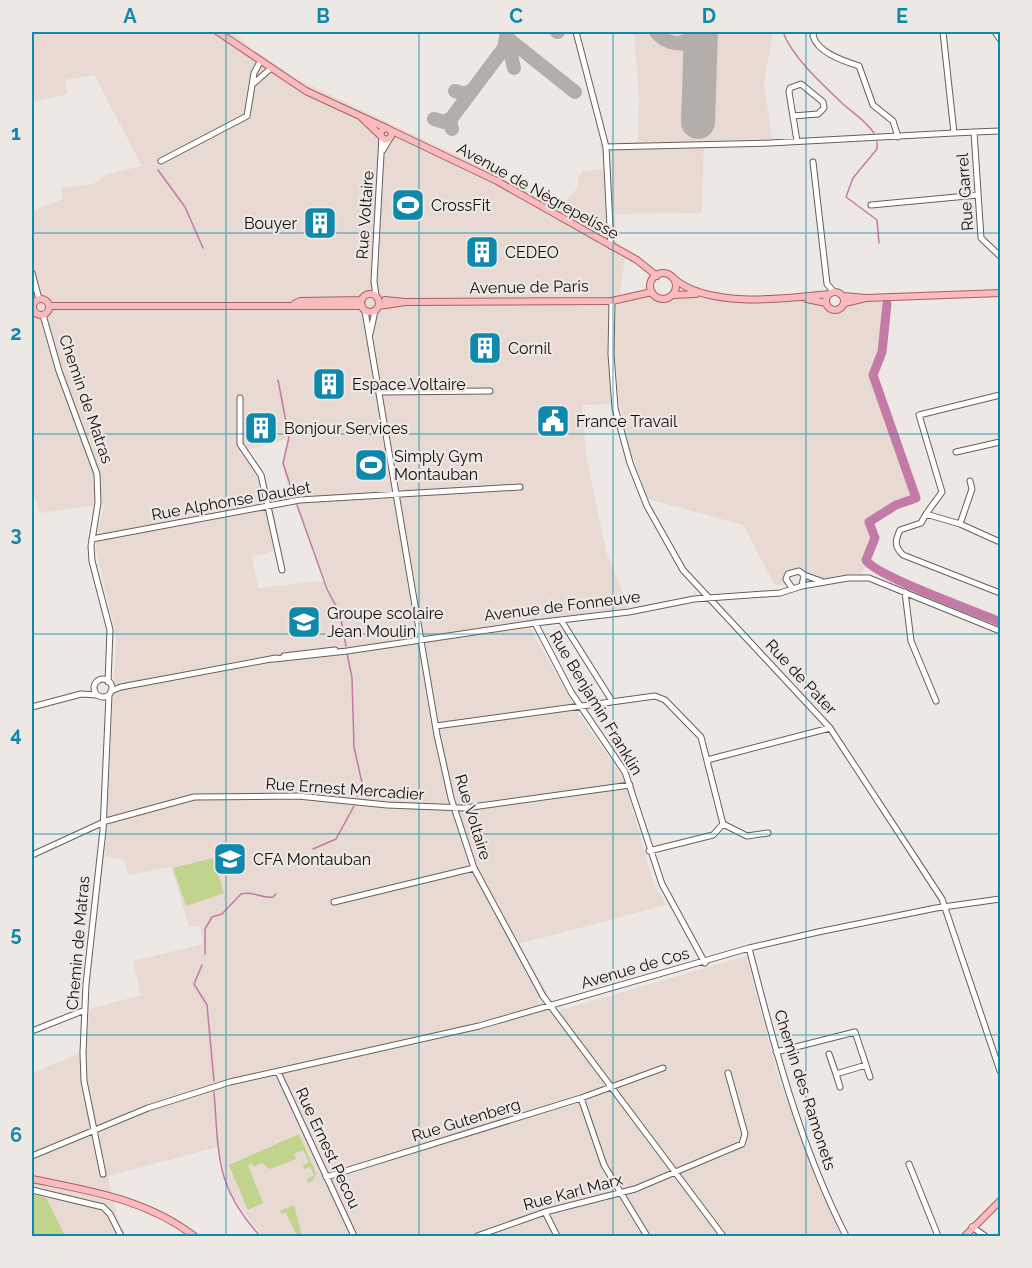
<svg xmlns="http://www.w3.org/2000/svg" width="1032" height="1268" font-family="Raleway,sans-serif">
<rect width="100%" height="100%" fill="#eee8e4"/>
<path fill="#e8dad2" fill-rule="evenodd" d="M32 32H229L239 36 247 45 295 78 492 172 559 209 578 187V177L583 171 603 169 600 144 638 141 639 98 634 32H773L764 84 772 139 704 141 702 213 615 214 618 255 625 259 619 299 653 294 665 299 673 295 699 294 804 298 835 311 844 305 887 297 882 352 873 375 916 498 896 505 870 522 874 541 867 555 868 563 859 577 826 582 799 571 788 574 785 585H775L743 525 648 499 629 448 620 404 582 405 586 455 606 551 629 608 526 621 578 713 623 777 653 881 666 905 519 944 558 1011 746 956 778 1076 812 1165 844 1236H262L231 1194 218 1147 108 1176 119 1223 127 1236H65L46 1198 32 1194V1073L85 1051 90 1009 141 995 133 961 203 944 200 926 189 927 171 867 128 875 124 860 105 856 116 636 96 550 98 527 105 504 40 513 32 490V211L63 199 61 188 93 184 107 174 142 166 94 75 65 80 68 94 32 102ZM289 439 282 463 286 480 333 600 323 581 258 588 252 557 281 549 274 510 262 469 247 450Z"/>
<path fill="#c0d48d" d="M213 858 224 893 186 906 173 868Z
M299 1134 316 1173 313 1180 308 1183 307 1179 314 1175 310 1167 304 1169 303 1166 309 1162 303 1150 294 1154 296 1159 270 1169 262 1163 254 1167 252 1163 248 1165 263 1203 248 1210 229 1165Z
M32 1194 46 1198 65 1236H32Z
M294 1205 302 1236H297L286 1213 282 1214 280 1211Z"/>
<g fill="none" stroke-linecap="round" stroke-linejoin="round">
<path stroke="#c37aa6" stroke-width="1.5" d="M783 32C792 57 823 85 843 104 854 114 865 120 874 133
M877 142V149L853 178 846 197 877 220 879 243
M158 170 185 207 203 248
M278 380 289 437 283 463 294 497
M297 505 327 589 340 614 346 646
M347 653 352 678 354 747 362 783 357 796
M313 849 336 839 354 806
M205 954V929L212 917 222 914 241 894C252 890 261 899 273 897L276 894
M202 965 194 984 207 1005 214 1081
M214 1092C219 1155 215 1187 260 1236"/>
<path stroke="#c37aa6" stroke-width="9" d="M887 304 882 352 873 375 916 498 896 505 869 522 875 538 866 560C875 576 978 612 1000 622"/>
<path stroke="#b3aeaa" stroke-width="14" d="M557 32H558
M656 32C680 60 699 18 699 85
M506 37 575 92
M507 39 514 68
M682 42 694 40 700 32
M455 91 465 94 472 90
M434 119 444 122 452 118
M452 129 450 120 504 48 506 37"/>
<path stroke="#b3aeaa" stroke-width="34" d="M698 122 701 32"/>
<defs>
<path id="minor" d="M576 32 606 147 611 246
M814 32 813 36C818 53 844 61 859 66L873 105 893 121 898 137
M943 32 954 133 974 132 981 238 1000 256
M995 32 1000 39
M253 84 270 69
M793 116 818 114 824 108 823 102 801 84 790 88 789 92 797 141
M974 132 1000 131
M606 147 770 143 954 133
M383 150 390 138
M161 161 247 116 254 73 260 62
M813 162 827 284 834 292
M871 205 978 195
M32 273 39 299
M376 296 374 281 382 136
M612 301 611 354 615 408 630 463 647 506 683 570 830 728 942 899 1000 1071
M365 311 437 735 451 798 474 868 543 996 723 1236
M43 315 59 371 97 474 98 503 91 546 92 561 110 630 108 682
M370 334 375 311
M380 392 490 391
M240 398V444L261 475 282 570
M956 452 1000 442
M926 514 942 492 919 415 1000 395
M960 524 972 489 970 481
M92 539 300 500 520 487
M1000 542 960 524 926 514 921 523 900 530C895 541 894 546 903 555L1000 593
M804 575 821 581
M802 586 848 578H869L1000 631
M905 592 911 641 936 701
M561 620 612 701
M535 623 571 692 625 772 662 884 705 963
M284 656 335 650
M274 659 347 651 535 623 629 612 694 599 780 593 802 586 804 575 799 571 788 574 786 579 792 588
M94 688a9 9 0 1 1 18 0a9 9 0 1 1-18 0Z
M111 691 121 687 276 658
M32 707 81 694 97 695
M436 726 655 696 665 700 701 737 723 824 747 836 768 833
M707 760 830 728
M649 851 713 835 723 824
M32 855 106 821 194 797 298 796 387 805 465 808 630 785
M334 902 474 868
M749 948C774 1046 800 1146 846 1236
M32 1031 85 1010
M776 1052 855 1032 870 1077
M829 1054 836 1074 866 1065
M278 1072 354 1236
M836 1074 840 1087
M581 1098 604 1165 647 1236
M32 1156 148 1108 230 1082 479 1026 749 948 818 932 936 908 1000 899
M909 1164 938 1236
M103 1174 84 1081 83 1053 86 984 103 830 109 695
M326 1177 581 1098 663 1068
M32 1190 103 1207 110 1214 121 1236
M545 1212 557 1236
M972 1227 985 1236
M477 1236 545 1212 635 1189 742 1144 745 1134 728 1073"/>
<path id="major" d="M218 32 306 91 386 128
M361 117 381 136
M380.5 134a5.5 5.5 0 1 1 11 0a5.5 5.5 0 1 1-11 0Z
M390 130 497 181 637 260 657 276
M650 286a13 13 0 1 1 26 0a13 13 0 1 1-26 0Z
M672 277C706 309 784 299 829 294
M826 301a9 9 0 1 1 18 0a9 9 0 1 1-18 0Z
M361 303a9 9 0 1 1 18 0a9 9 0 1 1-18 0Z
M673 295 696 294
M843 296 866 298 1000 293
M33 307a8 8 0 1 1 16 0a8 8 0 1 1-16 0Z
M807 299 826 303
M385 300 405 302
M845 303 866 298
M294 304 300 301 362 300
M50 306H362
M379 306 405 302 612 301 652 292
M32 1179C90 1191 146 1199 194 1236
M965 1236 1000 1201"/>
</defs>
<use href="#minor" stroke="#66605d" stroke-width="7"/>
<use href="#major" stroke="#a56162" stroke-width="8"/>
<use href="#minor" stroke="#fff" stroke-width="5"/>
<use href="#major" stroke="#f9bbbd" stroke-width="6"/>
</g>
<path fill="none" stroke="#0e88ab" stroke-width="1.5" stroke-opacity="0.55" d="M226 32V1236M419 32V1236M613 32V1236M806 32V1236M32 233H1000M32 434H1000M32 634H1000M32 834H1000M32 1035H1000"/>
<defs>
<symbol id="stadium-square" viewBox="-11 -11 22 22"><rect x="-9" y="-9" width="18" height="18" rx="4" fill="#0e88ab" stroke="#eee8e4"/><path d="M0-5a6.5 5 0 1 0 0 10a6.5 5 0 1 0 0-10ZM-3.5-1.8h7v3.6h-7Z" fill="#fff"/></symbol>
<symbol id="building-square" viewBox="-11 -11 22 22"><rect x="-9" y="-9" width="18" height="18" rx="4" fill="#0e88ab" stroke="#eee8e4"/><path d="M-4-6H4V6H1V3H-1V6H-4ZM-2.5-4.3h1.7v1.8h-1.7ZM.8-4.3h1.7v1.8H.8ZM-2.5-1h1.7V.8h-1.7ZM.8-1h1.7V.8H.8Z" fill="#fff"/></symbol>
<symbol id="civic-square" viewBox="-11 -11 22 22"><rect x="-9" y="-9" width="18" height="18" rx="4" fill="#0e88ab" stroke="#eee8e4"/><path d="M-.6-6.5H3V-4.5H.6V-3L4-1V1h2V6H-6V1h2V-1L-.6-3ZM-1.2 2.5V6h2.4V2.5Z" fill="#fff"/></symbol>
<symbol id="school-square" viewBox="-11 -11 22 22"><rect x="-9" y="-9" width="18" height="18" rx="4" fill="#0e88ab" stroke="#eee8e4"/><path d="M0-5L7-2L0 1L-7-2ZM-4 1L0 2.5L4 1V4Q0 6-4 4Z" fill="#fff"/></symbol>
<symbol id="university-square" viewBox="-11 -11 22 22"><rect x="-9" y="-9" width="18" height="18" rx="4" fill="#0e88ab" stroke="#eee8e4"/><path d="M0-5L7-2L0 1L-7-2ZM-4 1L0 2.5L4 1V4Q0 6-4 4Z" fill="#fff"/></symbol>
</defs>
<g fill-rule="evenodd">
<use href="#stadium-square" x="389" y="186" width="38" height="38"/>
<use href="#building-square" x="301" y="204" width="38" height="38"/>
<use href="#building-square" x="463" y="233" width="38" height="38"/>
<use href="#building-square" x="466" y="329" width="38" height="38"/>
<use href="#building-square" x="310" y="365" width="38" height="38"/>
<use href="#civic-square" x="534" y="402" width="38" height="38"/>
<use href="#building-square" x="242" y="409" width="38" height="38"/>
<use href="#stadium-square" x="352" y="446" width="38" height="38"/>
<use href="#school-square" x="285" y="603" width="38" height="38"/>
<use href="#university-square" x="211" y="840" width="38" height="38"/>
</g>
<g text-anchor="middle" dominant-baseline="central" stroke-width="4.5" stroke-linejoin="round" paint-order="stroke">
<g font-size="16" fill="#100e0c" stroke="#eee8e4">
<text transform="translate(538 191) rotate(29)">Avenue de Nègrepelisse</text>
<text transform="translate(965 192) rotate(-94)">Rue Garrel</text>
<text transform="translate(365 215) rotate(-86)">Rue Voltaire</text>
<text transform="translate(529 287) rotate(-1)">Avenue de Paris</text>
<text transform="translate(86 399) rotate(71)">Chemin de Matras</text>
<text transform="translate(231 501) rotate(-10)">Rue Alphonse Daudet</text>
<text transform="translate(562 606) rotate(-7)">Avenue de Fonneuve</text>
<text transform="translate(801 677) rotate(47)">Rue de Pater</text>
<text transform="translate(596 703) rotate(59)">Rue Benjamin Franklin</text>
<text transform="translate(345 789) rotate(4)">Rue Ernest Mercadier</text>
<text transform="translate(473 817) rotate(73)">Rue Voltaire</text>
<text transform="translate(78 943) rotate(-85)">Chemin de Matras</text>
<text transform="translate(635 968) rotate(-16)">Avenue de Cos</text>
<text transform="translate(805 1090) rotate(72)">Chemin des Ramonets</text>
<text transform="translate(466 1120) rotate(-17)">Rue Gutenberg</text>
<text transform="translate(328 1148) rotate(65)">Rue Ernest Pecou</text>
<text transform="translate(573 1192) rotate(-15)">Rue Karl Marx</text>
</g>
<g font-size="16" fill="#100e0c" stroke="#eee8e4" text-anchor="start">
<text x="431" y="205">CrossFit</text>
<text x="297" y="223" text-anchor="end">Bouyer</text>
<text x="505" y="252">CEDEO</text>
<text x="508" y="348">Cornil</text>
<text x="352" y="384">Espace Voltaire</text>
<text x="576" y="421">France Travail</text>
<text x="284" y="428">Bonjour Services</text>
<text x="394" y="456">Simply Gym<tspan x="394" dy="18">Montauban</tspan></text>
<text x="327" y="613">Groupe scolaire<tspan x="327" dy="18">Jean Moulin</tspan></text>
<text x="253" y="859">CFA Montauban</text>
</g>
</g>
<rect width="1032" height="1268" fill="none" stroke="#eee8e4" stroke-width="66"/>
<rect x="33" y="33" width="966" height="1202" fill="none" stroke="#0e88ab" stroke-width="2"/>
<g font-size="20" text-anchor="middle" font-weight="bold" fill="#0e88ab">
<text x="130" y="23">A</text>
<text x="323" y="23">B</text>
<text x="516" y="23">C</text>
<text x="709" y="23">D</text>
<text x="902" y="23">E</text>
<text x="16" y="140">1</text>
<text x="16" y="340">2</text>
<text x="16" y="541">3</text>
<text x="16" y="741">4</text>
<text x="16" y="941">5</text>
<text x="16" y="1142">6</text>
</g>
</svg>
